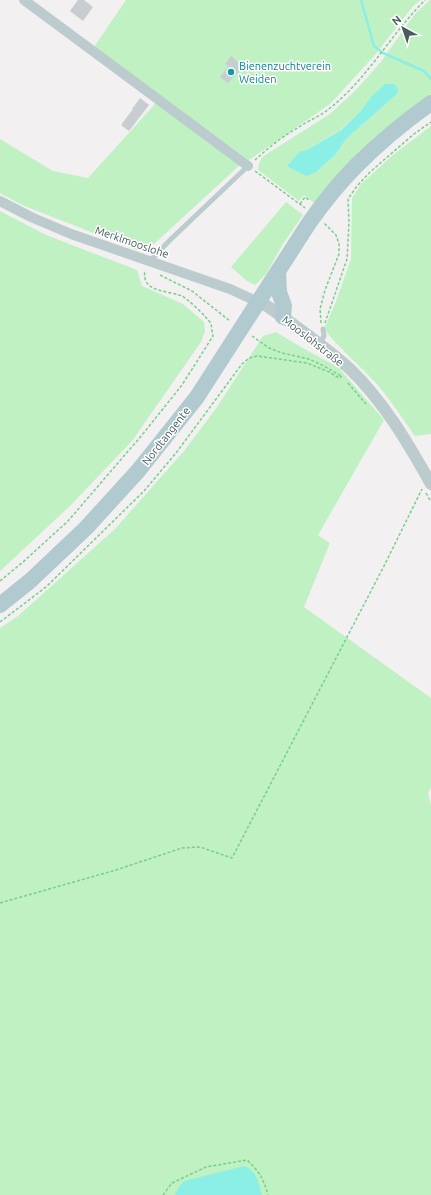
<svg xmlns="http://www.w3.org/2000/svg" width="431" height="1195" font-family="Ubuntu,sans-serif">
<rect width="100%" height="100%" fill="#f3f0f1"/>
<path fill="#bff1c3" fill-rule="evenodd" d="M126 0H421L413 6 375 55 330 104 249 160 94 47Z
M430 0H431V94L380 134 314 203 304 195 299 201 258 170 259 164 262 157 330 114 356 90 380 63 415 14ZM397 94 346 139 336 154 316 172 287 166 300 151 307 150 340 130 361 111 370 98Z
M156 103 241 164 154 244 137 250 22 205 0 193V139L53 171 88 178Z
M431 126V434L415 436C402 418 390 399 375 382 358 364 339 348 324 329L335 304 351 259 352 198 361 184 393 155Z
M286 202 303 215 283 244 266 274 255 285 247 281 231 267Z
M0 211 46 235 137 270 142 286 183 304 204 322 205 331 201 342 132 441 69 507 0 571Z
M276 332 299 346 338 367 384 420 318 535 330 543 304 607 431 698V787L428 793 431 805V1195H0V628L18 616 115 529 184 451 217 407 263 336Z"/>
<path fill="#8befe5" d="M385 84H394L398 89 397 94 346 139 336 154 316 172 306 176 287 166 300 151 307 150 341 130 361 111 370 98Z
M244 1166C256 1169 259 1184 262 1195H175L179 1187 184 1181Z"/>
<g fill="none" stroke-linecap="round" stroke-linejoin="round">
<path stroke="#8befe5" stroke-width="2.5" d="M361 0 374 46 383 53 424 71 431 79"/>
</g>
<path fill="#c7cdd0" d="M78 0H84L93 7 83 21 70 11Z
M231 56 243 66 228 83 220 77 229 66 225 64Z
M140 98 149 105 129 131 121 125 133 109H132Z"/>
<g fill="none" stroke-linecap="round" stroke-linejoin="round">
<path stroke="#75d088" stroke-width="1.5" stroke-dasharray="3 2" stroke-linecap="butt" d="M255 160C268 148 283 136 299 127 309 120 321 116 330 108 368 78 391 34 425 0
M255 171 305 208
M300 204 305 197 310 201
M160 275 192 291 230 321
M321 323 320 309 325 290 339 254V244L336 235 323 222
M325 323 347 259 349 223 348 199 357 186 370 172 414 134 431 122
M252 336 269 348 282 353 309 359 324 366 341 376
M348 383 366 404
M426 493 431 502
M0 581 23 562 68 521 142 435 182 385 213 336C212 333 212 328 211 324 208 318 188 299 182 296 167 290 141 293 145 270
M0 622 46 587 144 491 176 453 242 364 249 358 257 356 307 363 329 372 339 378 342 376
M0 903 116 870 182 848 200 847 232 858 384 566 422 489
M163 1195 172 1183 206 1167 247 1160C260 1172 263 1178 268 1195"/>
<path stroke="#bccbcd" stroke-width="5" d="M150 261 169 241 248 166
M320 343 324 336 323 329"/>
<path stroke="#bccbcd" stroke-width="10" d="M24 0 248 166
M0 201 31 217 71 234 230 289 258 302"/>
<path stroke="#bccbcd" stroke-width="12" d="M258 302 267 306C296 326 324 346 350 369 384 402 408 443 431 484"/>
<path stroke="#b0cad0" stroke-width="16" d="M278 271 279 292 284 306 283 317
M0 605 30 581 86 528 138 471 197 397 309 223C323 203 339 183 356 166 379 143 404 122 431 103"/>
</g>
<circle fill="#0f9aa8" stroke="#fff" stroke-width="1.5" cx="231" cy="72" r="4"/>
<g text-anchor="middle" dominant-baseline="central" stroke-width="3" stroke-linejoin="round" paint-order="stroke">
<g font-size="11" fill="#0d838f" stroke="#fff" text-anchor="start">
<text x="239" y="66">Bienenzuchtverein<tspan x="239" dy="13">Weiden</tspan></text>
</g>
<g font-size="11" fill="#485b5f" stroke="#fff">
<text transform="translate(132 242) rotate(19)">Merklmooslohe</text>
<text transform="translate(313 341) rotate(38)">Mooslohstraße</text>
<text transform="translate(166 436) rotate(-52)">Nordtangente</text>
</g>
</g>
<g transform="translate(403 28) rotate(320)" stroke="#ffffff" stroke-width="3" paint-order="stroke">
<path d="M0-3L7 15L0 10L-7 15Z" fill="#485b5f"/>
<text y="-6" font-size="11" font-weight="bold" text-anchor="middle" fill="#485b5f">N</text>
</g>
</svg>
